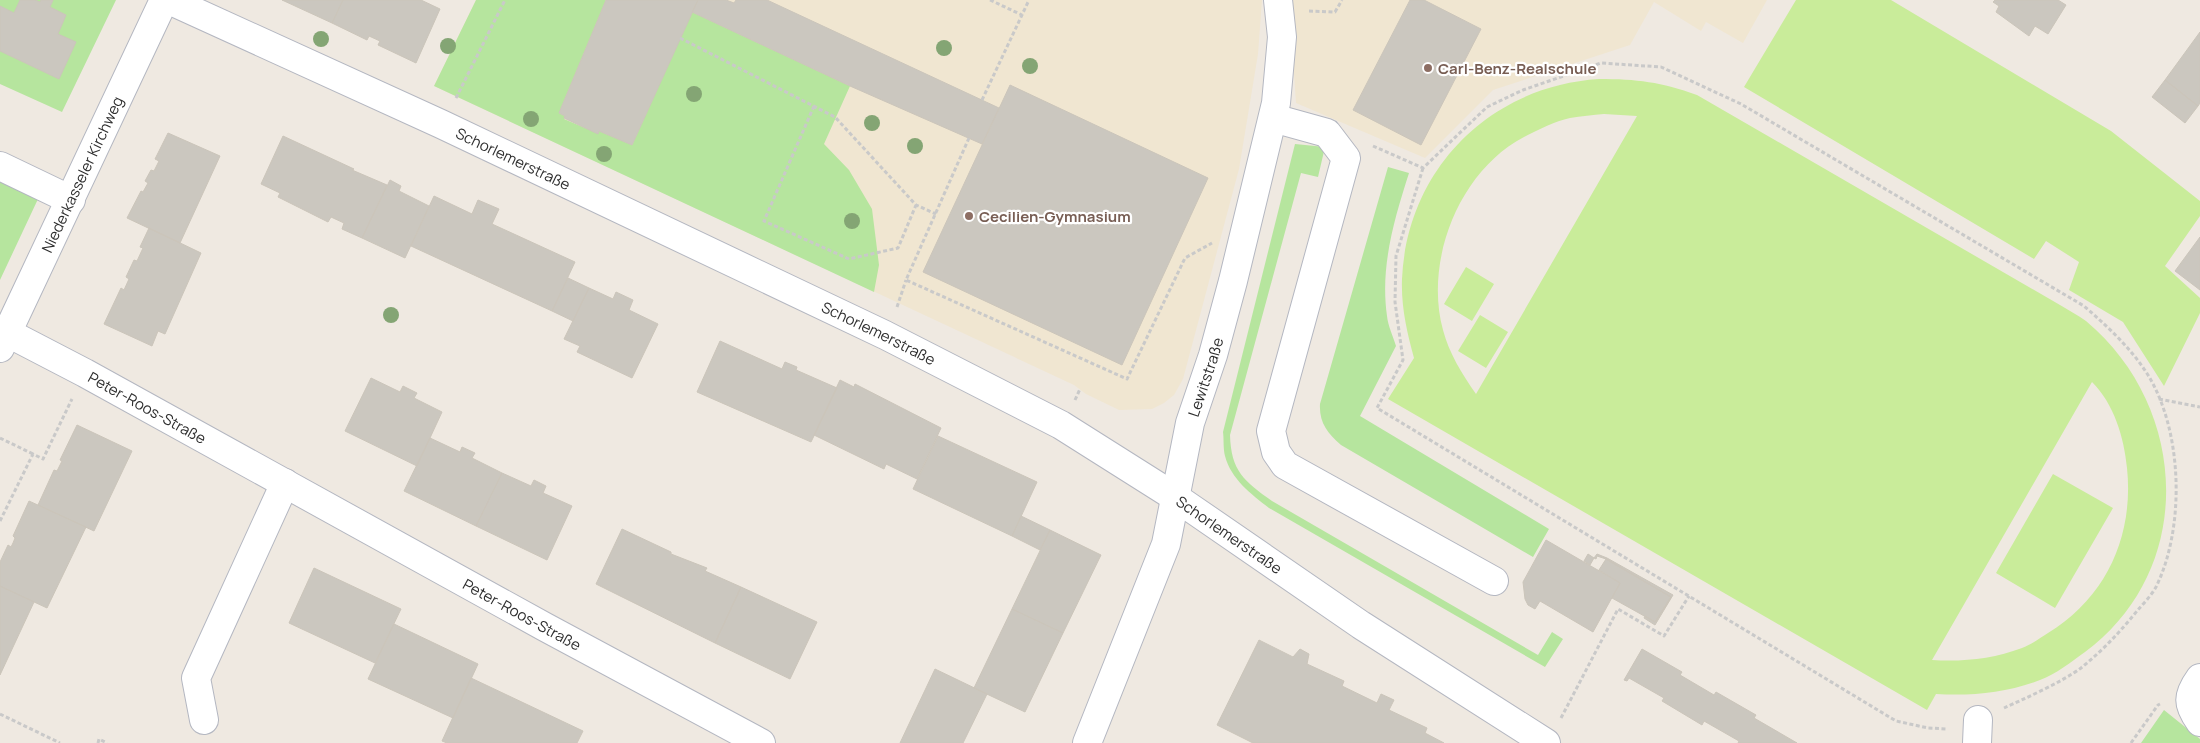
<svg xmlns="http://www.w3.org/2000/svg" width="2200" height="743" font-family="Manrope,sans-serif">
<rect width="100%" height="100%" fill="#efe9e1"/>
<path fill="#f0e6d1" d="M476 0H1262L1258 54 1239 169 1183 379 1174 395 1164 403 1152 409 1119 410 1086 394 1074 385 434 86Z
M1289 0H1767L1743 43 1706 22 1701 31 1654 2 1630 45 1493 90 1425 158 1296 103Z"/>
<path fill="#b6e59e" d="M0 0H116L62 112 0 84Z
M476 0H606L559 113 565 116 564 119 597 133 599 131 632 145 692 12 850 86 824 144 849 170 872 209 879 265 874 292 434 86Z
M1295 144 1325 147 1318 177 1301 173 1230 435C1231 471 1244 481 1272 501L1538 655 1552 632 1563 639 1545 667 1269 508C1251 494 1231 479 1225 456 1223 448 1224 439 1223 432Z
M1388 167 1409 173C1394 220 1380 267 1387 316 1388 326 1393 336 1396 346L1360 416 1549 529 1533 557 1341 445C1327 433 1319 422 1320 404Z
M0 180 38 199 0 280Z
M2164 710 2200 739V743H2141Z"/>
<path fill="#c9ec9a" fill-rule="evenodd" d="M1796 0H1891L2111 131 2200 201V216L2165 266 2200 298V313L2164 386 2123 322 2069 290 2079 262 2046 241 2034 259 1744 87Z
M1599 79C1637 79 1661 82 1697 95L2060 305C2068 310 2078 315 2086 321 2189 407 2197 569 2085 652 2071 662 2056 674 2040 680 2006 693 1972 696 1936 694L1927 710 1388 399 1414 358C1407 332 1401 307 1402 279 1407 169 1490 86 1599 79ZM1604 114 1637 116 1476 394C1462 374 1449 353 1443 330 1424 261 1459 171 1524 137 1538 130 1555 121 1570 118 1581 116 1593 115 1604 114ZM2092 382C2114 404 2124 437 2127 468 2134 535 2107 597 2048 633 2040 638 2031 645 2022 648 1993 659 1962 662 1932 660Z
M1466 267 1494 284 1472 321 1444 304Z
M1480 315 1508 332 1486 368 1458 351Z
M2053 474 2113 508 2055 608 1996 573Z"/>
<path fill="#cbc7bf" stroke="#cbc5ba" d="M20 0H35L40 2 41 0H53L50 7 66 15 58 34 76 42 59 79 0 51V6L14 13Z
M282 0H343L332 23Z
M343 0H421L440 9 416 63 378 45 380 41 369 36 367 40 332 23Z
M606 0H698L632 145 599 131 598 134 564 118 565 116 559 113Z
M698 0H726L734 3 736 0H767L999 108 982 144 850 86 692 12Z
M1410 0H1424L1481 29 1421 145 1353 110Z
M1995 0H2058L2066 5 2048 34 2035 26 2029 36 1996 12 1999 6 1993 2Z
M2200 32V103L2198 106 2165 80Z
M2165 80 2198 106 2185 123 2152 97Z
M1010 85 1208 178 1122 365 923 272Z
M168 133 220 156 180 243 127 218 141 191 143 192 148 183 145 181 151 170 154 171 159 161 155 159Z
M283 136 354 169 352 170 387 185 362 238 342 229 344 223 331 217 328 222 278 197 280 193 261 184Z
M390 180 401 186 399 191 429 206 405 258 362 238Z
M434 196 472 214 478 200 499 209 492 224 575 262 552 311 411 246Z
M149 228 201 253 165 334 158 331 152 346 104 324 121 288 124 290 129 279 126 277 134 260 137 261 143 248 140 247Z
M2200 237V290L2175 271Z
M568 278 589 288 573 321 552 311Z
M589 288 613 299 616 292 633 300 629 310 658 324 632 378 577 352 580 346 564 339Z
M720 341 782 369 785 362 797 367 796 370 837 388 811 442 697 392Z
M371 378 400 392 403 386 417 393 414 398 442 412 417 466 345 431Z
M840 380 854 387 855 384 941 428 917 479 886 464 884 469 814 435Z
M77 425 132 451 94 531 38 505 54 470 57 471 62 461 60 460Z
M938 436 1037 482 1012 536 913 489Z
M430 438 460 452 462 447 475 453 472 458 502 473 476 526 404 491Z
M502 473 531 486 534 480 546 486 543 493 572 506 547 560 476 526Z
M29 501 86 527 47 608 0 586V562L8 545 11 547 13 543 15 538 13 536Z
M1021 516 1050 530 1040 550 1012 536Z
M622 529 671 552V554L707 568 705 571 741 587 715 643 596 584Z
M1050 530 1101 555 1063 633 1012 609Z
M1546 540 1620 583 1593 632 1540 601 1535 609 1528 605 1525 599 1523 582Z
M1588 554 1594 558 1590 565 1584 561Z
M1597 554 1607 558 1673 595 1655 625 1644 618 1645 616 1655 622 1671 597 1606 559 1597 556 1596 559 1594 558Z
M1606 559 1671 597 1655 622 1612 598 1620 583 1599 570Z
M314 568 401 609 375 663 289 623Z
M0 586 34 602 0 675Z
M741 587 817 622 790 679 715 643Z
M1012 609 1063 633 1025 712 974 688Z
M394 624 478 664 453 718 368 679Z
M1259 640 1293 657 1300 649 1309 654 1307 664 1344 681 1342 686 1377 703 1381 694 1394 700 1389 710 1427 728 1425 733 1444 743H1253L1217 725Z
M1642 649 1682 672 1680 675 1714 695 1716 692 1756 715 1754 718 1797 743H1738L1739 741 1704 721 1702 725 1662 701 1664 698 1629 678 1627 681 1624 680Z
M935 669 987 694 963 743H900Z
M471 678 583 731 577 743H447L442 741Z"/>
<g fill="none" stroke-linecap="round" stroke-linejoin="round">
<defs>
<g id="minor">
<path id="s1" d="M169 0 441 124 885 335 1061 425 1175 497 1361 625 1546 743"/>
<path d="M1273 118 1327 133 1346 158 1271 431 1276 452 1285 465 1494 581"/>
<path d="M0 166 71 200"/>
<path id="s2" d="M8 333 85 373 545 627 761 743"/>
<path id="s3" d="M0 348 164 0"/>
<path d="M2200 678C2187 696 2187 704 2200 722"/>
<path d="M204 720 196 678 285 483"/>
<path id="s4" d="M1087 743 1166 544 1190 423 1213 355 1233 281 1276 103 1282 37 1278 0"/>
<path d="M1977 743 1978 720"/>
</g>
</defs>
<use href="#minor" stroke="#b4b7c1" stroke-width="30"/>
<path stroke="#c9c9c9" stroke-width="3" stroke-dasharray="4 2.5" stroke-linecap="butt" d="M990 0 1022 15
M1309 11 1335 12 1342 0
M680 38 835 117 916 205 936 214
M456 98 505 0
M982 100 1029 0
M814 106 764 221 849 259 898 248 916 205
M969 138 906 280 1127 379 1185 258 1212 243
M1373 146 1423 168 1487 107 1523 90 1601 63 1661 67 1741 104 2084 306C2108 327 2131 348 2148 375 2183 432 2185 528 2156 587 2151 596 2143 604 2137 611 2120 632 2102 651 2081 668 2062 682 2026 698 2004 708
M1423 168 1396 256 1395 302 1403 360 1377 408 1896 721 1928 728 1947 729
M897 307 906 280
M2159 399 2200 407
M1075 400 1080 389
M0 438 33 454
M0 521 33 454 43 459 72 399
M0 714 60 743
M1561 718 1618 609 1664 636 1689 596
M98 743 99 739 107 743
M2131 743 2158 705 2160 704"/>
<use href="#minor" stroke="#fff" stroke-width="28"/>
</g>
<g fill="#84a574">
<circle cx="321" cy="39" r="8"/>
<circle cx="448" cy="46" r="8"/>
<circle cx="944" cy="48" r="8"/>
<circle cx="1030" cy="66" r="8"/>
<circle cx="694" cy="94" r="8"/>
<circle cx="531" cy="119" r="8"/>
<circle cx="872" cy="123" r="8"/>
<circle cx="915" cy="146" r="8"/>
<circle cx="604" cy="154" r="8"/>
<circle cx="852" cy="221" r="8"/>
<circle cx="391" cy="315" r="8"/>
</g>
<g fill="#8d6e63" stroke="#fff" stroke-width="2">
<circle cx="1428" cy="68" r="5"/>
<circle cx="969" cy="216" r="5"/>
</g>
<g text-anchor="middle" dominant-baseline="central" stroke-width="4.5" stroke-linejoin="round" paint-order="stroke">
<g font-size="15" font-weight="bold" fill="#785e54" stroke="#fff" text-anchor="start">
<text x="1438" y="68">Carl-Benz-Realschule</text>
<text x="979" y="216">Cecilien-Gymnasium</text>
</g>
<g font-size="15" fill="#2e2e2e" stroke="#fff">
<text stroke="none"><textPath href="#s1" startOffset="379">Schorlemerstraße</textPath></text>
<text stroke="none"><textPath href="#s3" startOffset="192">Niederkasseler Kirchweg</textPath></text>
<text stroke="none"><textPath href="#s1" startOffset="784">Schorlemerstraße</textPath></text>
<text stroke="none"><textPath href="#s4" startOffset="386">Lewitstraße</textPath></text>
<text stroke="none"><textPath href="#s2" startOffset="158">Peter-Roos-Straße</textPath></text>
<text stroke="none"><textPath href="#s1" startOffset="1189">Schorlemerstraße</textPath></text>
<text stroke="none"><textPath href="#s2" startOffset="586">Peter-Roos-Straße</textPath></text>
</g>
</g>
</svg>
